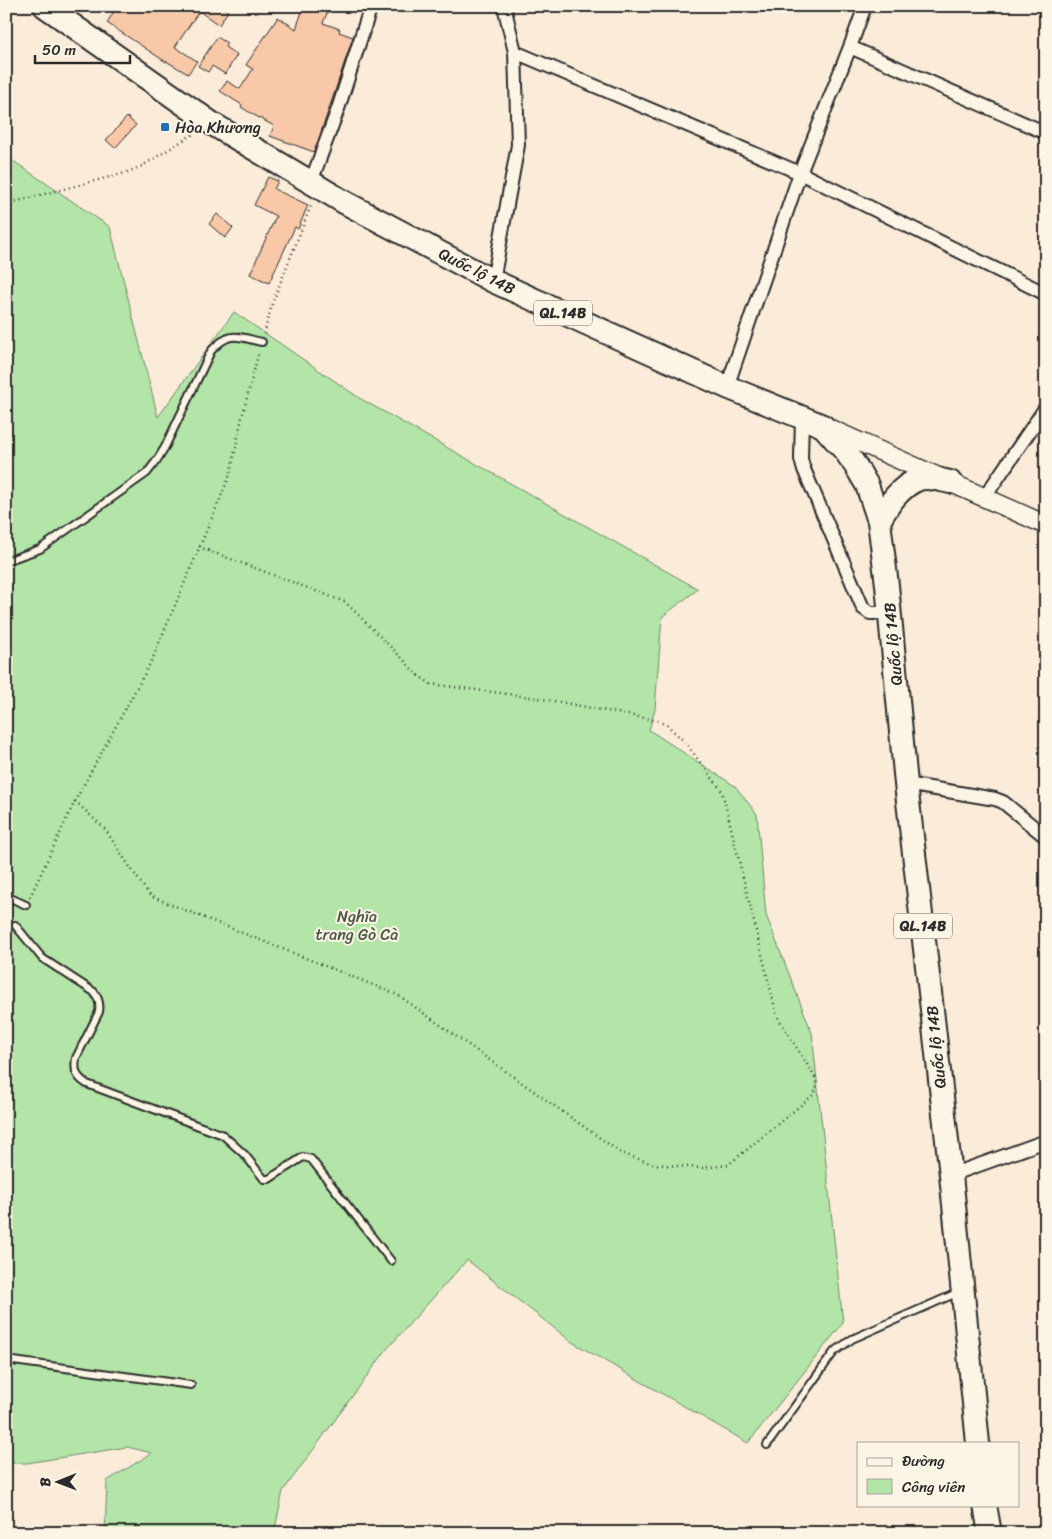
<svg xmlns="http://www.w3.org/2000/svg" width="1052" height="1539" font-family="Sriracha,sans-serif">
<rect width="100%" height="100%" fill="#fbecd9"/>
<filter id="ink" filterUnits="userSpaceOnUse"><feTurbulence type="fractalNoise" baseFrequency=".02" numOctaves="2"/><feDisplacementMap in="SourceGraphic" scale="10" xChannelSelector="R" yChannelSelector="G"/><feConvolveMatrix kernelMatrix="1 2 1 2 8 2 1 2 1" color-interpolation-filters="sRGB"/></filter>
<g filter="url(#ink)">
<path fill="#b2e5a7" stroke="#6e8869" d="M6 156 110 227 158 417 234 312 361 399 698 589 662 617 655 709 649 730 735 786 757 814 766 915 812 1033 843 1323 748 1443 572 1342 467 1260 387 1349 283 1491 274 1533H105L107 1481 152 1453 127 1447 27 1463H6Z"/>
<path fill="#f8c8a8" stroke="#2b2b2b" d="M117 6H221L228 11 219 25 199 11 175 47 197 61 188 74 166 61V62L107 23Z
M304 6H330L323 23 340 29 339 32 353 37 330 106 314 152 270 136 274 126 254 115 241 107 242 105 220 91 227 81 240 89 253 69 246 65 278 17 296 29Z
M217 37 227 43 225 47 237 55 225 74 212 66 208 72 198 66Z
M127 117 136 125 115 148 106 140Z
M268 177 278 181 274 189 308 205 298 229 295 227 269 283 250 274 276 216 254 205Z
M217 214 233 228 225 238 209 224Z"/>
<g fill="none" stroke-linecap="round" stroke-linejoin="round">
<defs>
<path id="lane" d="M6 561 40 549 147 473 157 460 165 447 211 351C230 330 238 337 262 342
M6 896 26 905
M15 925 42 958 94 992C99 999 100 1004 99 1012L76 1058C74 1071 76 1077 87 1084L223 1135 245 1155 264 1179H269L303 1157 311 1159 391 1261
M6 1360 191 1385
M767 1445 834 1352 852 1339 959 1292"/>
<path id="street" d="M850 47 1046 133
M515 52 800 173 1046 294
M311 182 338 109 371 6
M493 281 518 145 515 52 504 6
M727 387 800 173 850 47 865 6
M802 416 801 459 803 467 863 608 870 613H890
M984 498 1046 407
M906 784 995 799 1003 802 1046 837
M951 1175 1046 1141"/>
<path id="secondary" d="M826 427 1046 525"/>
<path id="highway" d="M45 6 211 123 344 202 493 281 727 387 823 426 846 452 857 468 867 485 879 521 887 585 906 784 951 1175 978 1443
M879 521C888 505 900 486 919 479 928 476 940 480 950 482
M985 1505 990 1533"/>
</defs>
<use href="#lane" stroke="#2b2b2b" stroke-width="10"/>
<use href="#street" stroke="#2b2b2b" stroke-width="16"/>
<use href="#secondary" stroke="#2b2b2b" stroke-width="21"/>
<use href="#highway" stroke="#2b2b2b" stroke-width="26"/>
<path stroke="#2b2b2b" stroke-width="2.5" stroke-dasharray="1 4" stroke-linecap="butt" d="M6 204 125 173 142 166 195 133
M264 334 272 304 312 203
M75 801 105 829 130 867 150 896 398 995 621 1153 653 1164 701 1168 728 1165 812 1096 817 1089 815 1077 777 1016 722 791 685 742 667 725 655 720 538 698 431 684 416 674 403 659 345 602 199 547
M30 897 75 801 152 660 230 475 242 417 259 351
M6 944 11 935"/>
<use href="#lane" stroke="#fcf5e5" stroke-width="6"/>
<use href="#street" stroke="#fcf5e5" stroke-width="12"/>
<use href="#secondary" stroke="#fcf5e5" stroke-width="18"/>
<use href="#highway" stroke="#fcf5e5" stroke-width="22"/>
</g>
</g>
<rect fill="#1f6fb2" stroke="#fcf5e5" stroke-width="2" x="160" y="122" width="10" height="10" rx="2.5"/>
<g text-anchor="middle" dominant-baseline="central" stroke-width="4" stroke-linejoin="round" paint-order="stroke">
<g fill="#fcf5e5" stroke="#6a6863" stroke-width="1">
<rect x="534" y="300.5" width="58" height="25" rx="4"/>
<rect x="894" y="913.5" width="58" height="25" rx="4"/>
</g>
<g font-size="15" font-weight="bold" fill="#2b2b2b">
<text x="563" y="313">QL.14B</text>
<text x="923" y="926">QL.14B</text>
</g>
<g font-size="16" fill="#2b2b2b" stroke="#fcf5e5" text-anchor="start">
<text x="175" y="127">Hòa Khương</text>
</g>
<g font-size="16" fill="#2b2b2b" stroke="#fcf5e5">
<text transform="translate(477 271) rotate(27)">Quốc lộ 14B</text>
<text transform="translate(893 644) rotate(-95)">Quốc lộ 14B</text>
<text transform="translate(936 1047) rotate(-96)">Quốc lộ 14B</text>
</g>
<g font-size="16" fill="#4d5a4a" stroke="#fcf5e5">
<text x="357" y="916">Nghĩa<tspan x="357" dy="18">trang Gò Cà</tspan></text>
</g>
</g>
<rect width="1052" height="1539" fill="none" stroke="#fcf5e5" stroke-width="25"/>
<rect x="12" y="12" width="1027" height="1514" fill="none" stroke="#2b2b2b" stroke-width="2" filter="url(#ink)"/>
<rect x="857" y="1442" width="162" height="65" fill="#fcf5e5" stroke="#a8a49b"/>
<rect x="867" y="1458" width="25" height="8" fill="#fcf5e5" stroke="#a8a49b"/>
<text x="902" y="1466" font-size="15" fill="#2b2b2b">Đường</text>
<rect x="867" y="1479" width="25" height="15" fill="#b2e5a7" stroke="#a8a49b"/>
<text x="902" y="1492" font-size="15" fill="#2b2b2b">Công viên</text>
<g transform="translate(58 1482) rotate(269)" stroke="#fcf5e5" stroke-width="4" paint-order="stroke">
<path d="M0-4L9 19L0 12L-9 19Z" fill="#2b2b2b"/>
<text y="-8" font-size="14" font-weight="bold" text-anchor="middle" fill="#2b2b2b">B</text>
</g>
<path d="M35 55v8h95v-8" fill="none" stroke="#2b2b2b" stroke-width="2.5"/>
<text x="42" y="55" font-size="15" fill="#2b2b2b" stroke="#fcf5e5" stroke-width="4" paint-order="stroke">50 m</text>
</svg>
